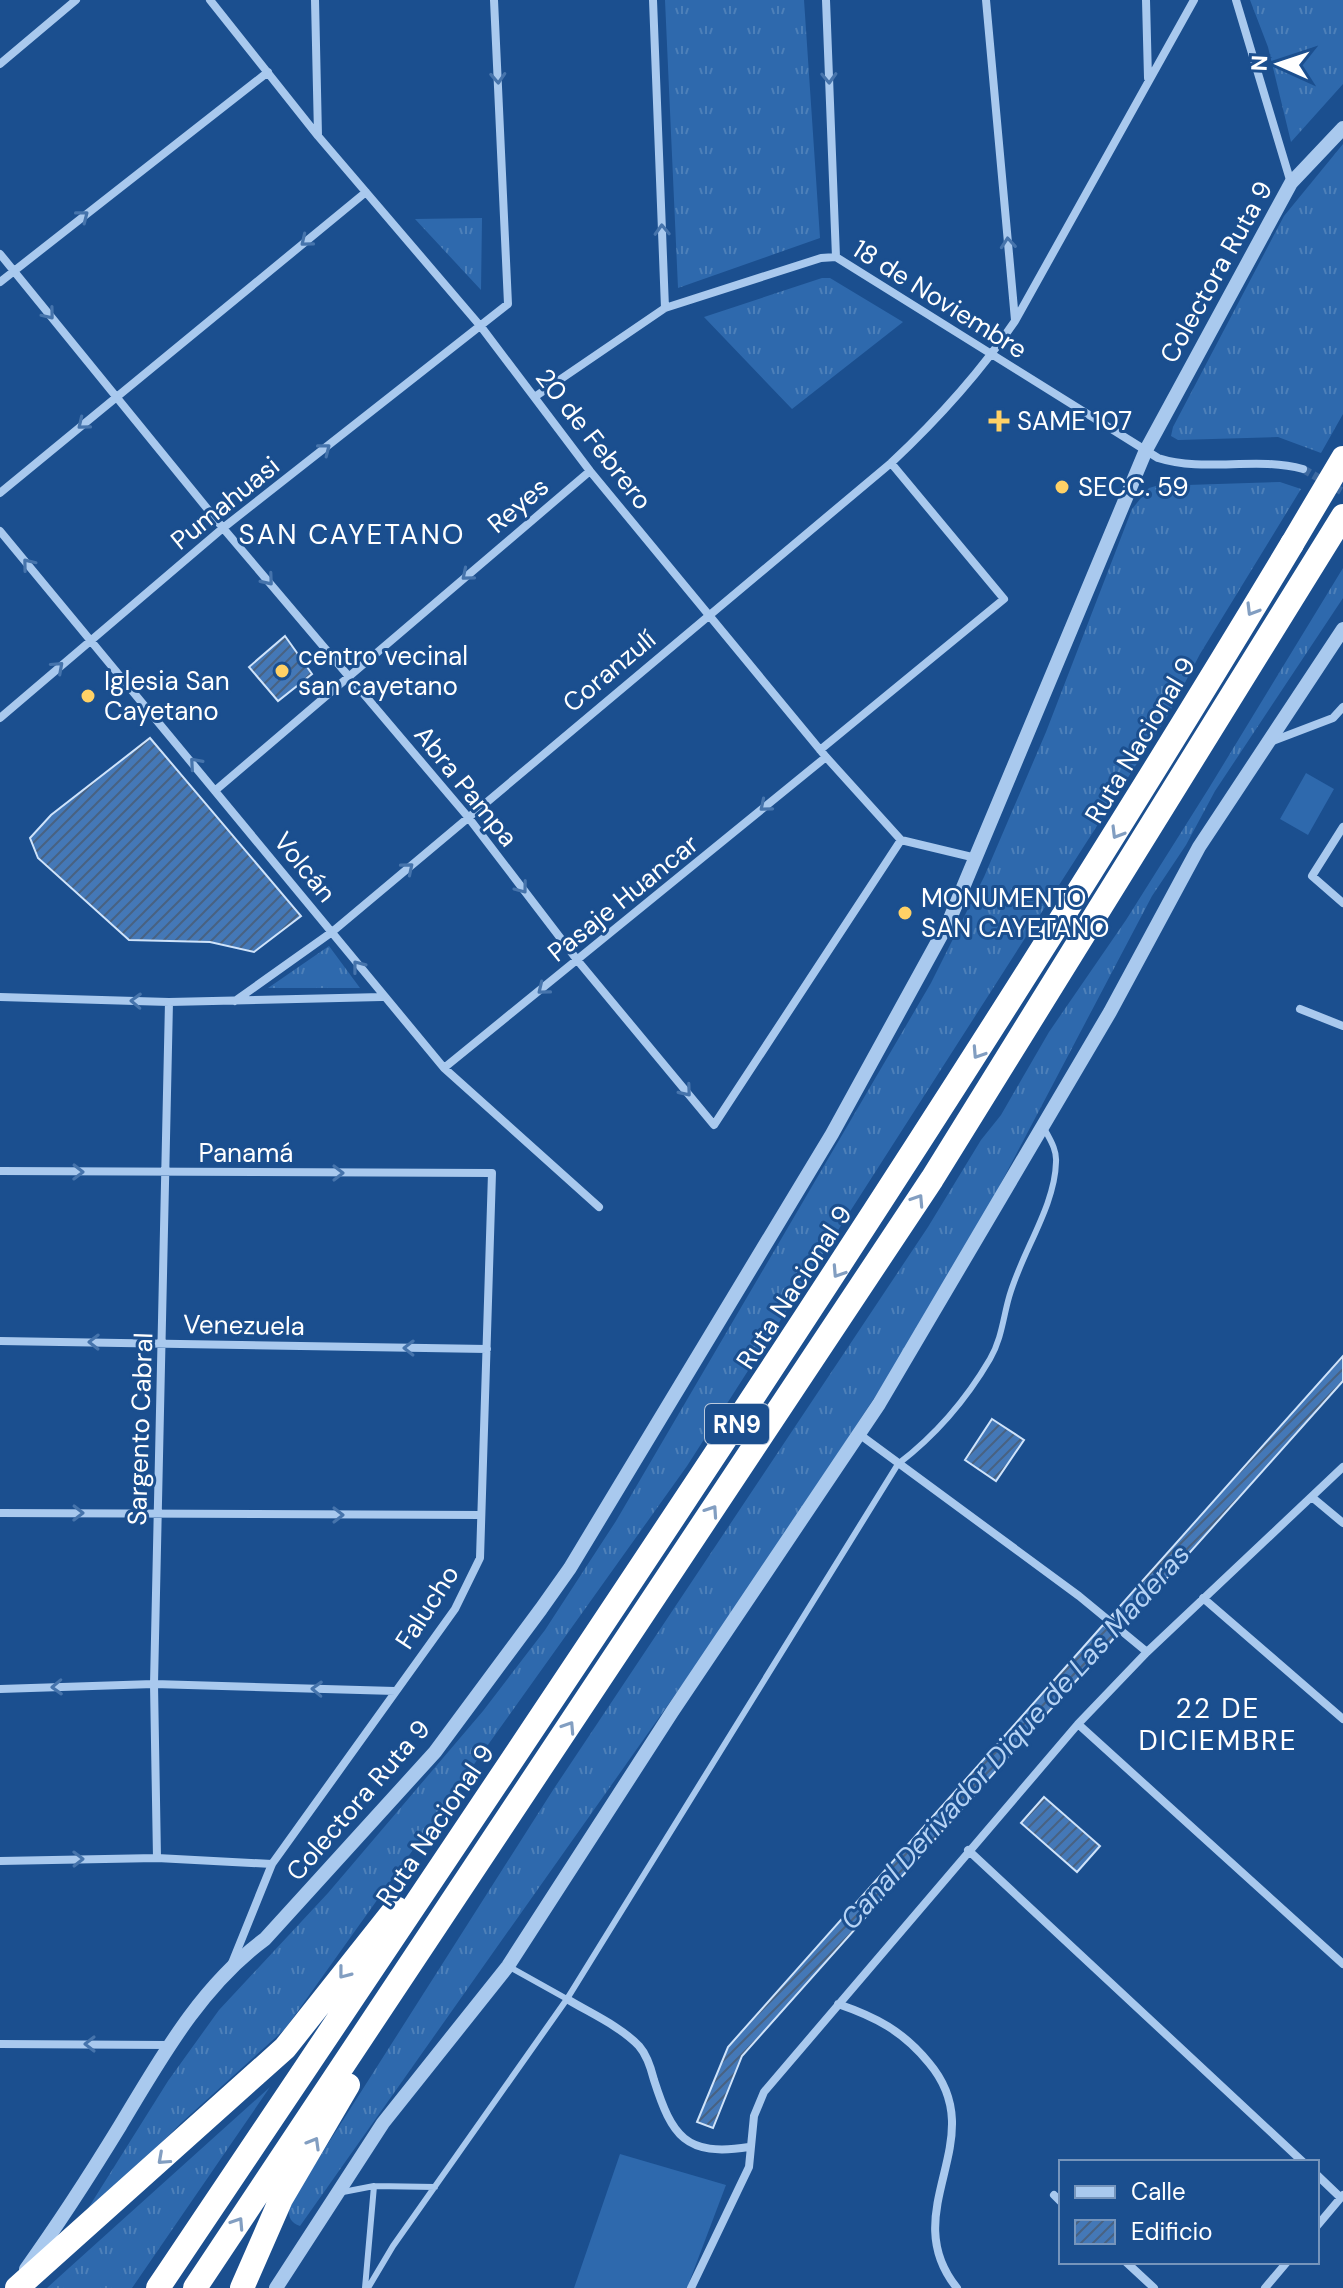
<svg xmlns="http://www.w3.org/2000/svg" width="1343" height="2288" font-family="'DM Sans',sans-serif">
<defs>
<pattern id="grass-tufts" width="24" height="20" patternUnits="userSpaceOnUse" patternTransform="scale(2)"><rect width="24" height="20" fill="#2e69ad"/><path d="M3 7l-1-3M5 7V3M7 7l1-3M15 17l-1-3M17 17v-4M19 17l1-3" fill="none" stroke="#4d80b9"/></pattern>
<pattern id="building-hatch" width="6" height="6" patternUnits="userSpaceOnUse" patternTransform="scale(2)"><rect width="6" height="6" fill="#4478b7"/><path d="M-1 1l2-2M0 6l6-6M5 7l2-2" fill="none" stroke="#486282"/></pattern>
</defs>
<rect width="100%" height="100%" fill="#1b4f8f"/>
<path fill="url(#grass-tufts)" d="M665 0H804L820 238 678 288Z
M1250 0H1343V84L1291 142 1268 47Z
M1343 144V414L1321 453 1278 437 1178 440 1171 436 1173 427 1284 216Z
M482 218 481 290 415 219Z
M822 278H830L903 322 792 409 704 317Z
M1280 482 1301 489 1200 654 1168 715 687 1466 285 2029 181 2123 72 2234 168 2081 219 2010 328 1893 483 1711 545 1630 616 1521 931 983 984 877 1046 732 1132 509 1149 488 1156 486Z
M1343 568V598L1215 791 1186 845 1152 896 980 1223 907 1348 735 1610 300 2226C289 2222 288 2215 289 2205L553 1790 928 1227 981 1140 1001 1115 1049 1032 1126 920 1209 788Z
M329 946 360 988H268Z
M270 2087 132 2288H47L59 2277Z"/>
<path fill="#2e69ad" d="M1306 773 1334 789 1308 835 1280 819Z
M620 2154 726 2185 687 2288H574Z"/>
<path fill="url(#building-hatch)" stroke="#cfe3fa" stroke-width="2" d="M285 636 312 674 278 701 249 667Z
M150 738 301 916 254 952 210 942 129 940 38 858 30 838 51 815Z
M1343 1356V1381L1125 1625 1112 1615Z
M992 1419 1024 1440 996 1481 965 1460Z
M1103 1625 1116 1636 742 2056 713 2128 697 2122 728 2047Z
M1044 1797 1100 1846 1077 1872 1021 1823Z"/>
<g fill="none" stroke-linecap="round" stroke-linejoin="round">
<path stroke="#3d69a0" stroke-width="8" stroke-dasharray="8 4" stroke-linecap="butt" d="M1303 469 1343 492"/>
<path stroke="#a9c9ee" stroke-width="6" d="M508 1966 567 1999
M343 2192 374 2186 435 2187
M365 2288 374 2186
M368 2288 393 2246 567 1999 898 1464C936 1435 966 1400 990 1359 1001 1340 1003 1320 1008 1301 1019 1256 1055 1208 1056 1162 1057 1149 1049 1138 1044 1128"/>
<path stroke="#a9c9ee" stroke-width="8" d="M210 0 318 136 482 328 590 471 826 757 901 840 976 858
M315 0 318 135
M653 0 665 308
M826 0 836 257
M986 0 1015 320
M1146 0 1148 78
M1236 0 1291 183
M0 64 76 0
M0 254 223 528 468 817 578 961 714 1125 901 840
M0 282 268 72
M536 396 665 308 821 258 836 257 1158 458C1205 473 1255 456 1303 469
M0 493 366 192
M0 531 444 1068 599 1207
M0 718 223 528 508 304 494 0
M1270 742 1333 718 1343 707
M820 750 1004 599 891 463
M217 789 590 471
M1343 827 1312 876 1343 903
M0 997 169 1002 382 997
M235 1001 332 932 891 463C938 419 979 374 1015 321L1194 0
M1300 1009 1343 1026
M444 1068 826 757
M0 1171 492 1173 480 1558 455 1609 272 1864 232 1963
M0 1341 487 1349
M859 1434 1079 1596 1147 1652
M1313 1498 1343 1523
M0 1513 481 1515
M1203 1598 1343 1719
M0 1689 154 1684 395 1691
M1078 1724 1343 1964
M968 1850 1303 2162
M157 1858 154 1684 169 1002
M0 1861 157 1858 272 1864
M567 1999C590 2013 620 2026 639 2046 647 2055 651 2068 654 2080 672 2136 685 2157 749 2147
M838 2004C876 2017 903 2031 929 2063 994 2140 894 2210 957 2288
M0 2044 168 2045
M1317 2175 1340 2197
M1054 2195 1061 2202
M1317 2226 1343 2195
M1126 2262 1154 2288
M691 2288 749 2167 754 2116 764 2092 1078 1724 1147 1652 1343 1467
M1265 2288 1287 2262"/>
<path stroke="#a9c9ee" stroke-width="14" d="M26 2269C59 2223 90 2175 120 2126 161 2058 200 1987 265 1939L435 1752 541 1609 570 1568 832 1134 949 921 1146 450 1291 183 1343 128
M276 2288 383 2123 508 1966 672 1712 879 1404 1110 1012 1199 847 1343 629"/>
<path stroke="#fff" stroke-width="24" d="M17 2288 285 2048 396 1908
M158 2288C544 1712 935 1139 1292 544
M195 2288 932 1179 1343 516
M242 2288 281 2199 348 2085"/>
<path stroke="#fff" stroke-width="24" d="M1292 544 1343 458"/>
</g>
<defs><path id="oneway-chevron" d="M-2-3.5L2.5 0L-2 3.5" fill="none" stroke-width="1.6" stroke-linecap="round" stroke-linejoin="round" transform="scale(2)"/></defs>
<g stroke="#4674ac">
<use href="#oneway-chevron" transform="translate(498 78) rotate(87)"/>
<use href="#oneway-chevron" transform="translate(829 78) rotate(88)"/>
<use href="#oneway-chevron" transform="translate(83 216) rotate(-38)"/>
<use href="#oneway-chevron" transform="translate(662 230) rotate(-92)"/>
<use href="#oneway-chevron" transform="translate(306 241) rotate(141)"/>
<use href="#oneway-chevron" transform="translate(1008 243) rotate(-95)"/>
<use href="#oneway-chevron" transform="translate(49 314) rotate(51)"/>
<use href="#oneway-chevron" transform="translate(83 424) rotate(141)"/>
<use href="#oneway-chevron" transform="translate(325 449) rotate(-38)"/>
<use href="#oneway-chevron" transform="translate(28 564) rotate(-129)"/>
<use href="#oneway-chevron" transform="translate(467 575) rotate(140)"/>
<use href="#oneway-chevron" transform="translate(268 580) rotate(50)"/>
<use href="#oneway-chevron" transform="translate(58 667) rotate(-42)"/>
<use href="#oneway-chevron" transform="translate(195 763) rotate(-131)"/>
<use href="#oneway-chevron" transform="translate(765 806) rotate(140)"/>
<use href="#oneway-chevron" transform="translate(408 868) rotate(-40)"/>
<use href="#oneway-chevron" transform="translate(522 888) rotate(53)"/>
<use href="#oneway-chevron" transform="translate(358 966) rotate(-128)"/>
<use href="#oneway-chevron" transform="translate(543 989) rotate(141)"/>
<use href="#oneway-chevron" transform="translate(136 1001) rotate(-178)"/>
<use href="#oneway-chevron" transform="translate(686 1091) rotate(50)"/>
<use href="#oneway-chevron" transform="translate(78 1172) rotate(1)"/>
<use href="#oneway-chevron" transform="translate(338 1173)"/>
<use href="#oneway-chevron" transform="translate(94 1342) rotate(-179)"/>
<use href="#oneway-chevron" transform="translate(409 1348) rotate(-179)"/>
<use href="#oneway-chevron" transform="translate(78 1513) rotate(1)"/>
<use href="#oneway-chevron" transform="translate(338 1515)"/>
<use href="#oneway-chevron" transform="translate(57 1687) rotate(178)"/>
<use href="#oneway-chevron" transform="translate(317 1689) rotate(-178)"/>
<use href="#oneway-chevron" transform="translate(78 1859) rotate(-1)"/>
<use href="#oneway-chevron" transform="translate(90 2044) rotate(-180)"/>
</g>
<g stroke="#829ec1">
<use href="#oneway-chevron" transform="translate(1252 610) rotate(121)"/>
<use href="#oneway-chevron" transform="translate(1117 833) rotate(121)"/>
<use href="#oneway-chevron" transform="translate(978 1053) rotate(123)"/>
<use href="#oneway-chevron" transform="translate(918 1200) rotate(-57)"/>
<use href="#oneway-chevron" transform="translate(838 1272) rotate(123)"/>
<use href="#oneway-chevron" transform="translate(712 1511) rotate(-56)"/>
<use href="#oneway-chevron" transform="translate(569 1727) rotate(-57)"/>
<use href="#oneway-chevron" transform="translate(344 1973) rotate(128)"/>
<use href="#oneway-chevron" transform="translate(314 2143) rotate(-60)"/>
<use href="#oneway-chevron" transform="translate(163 2159) rotate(138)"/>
<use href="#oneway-chevron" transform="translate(238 2223) rotate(-57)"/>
</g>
<g fill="#ffd166" stroke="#1b4f8f" stroke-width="3">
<path d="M995 409h8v8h8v8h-8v8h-8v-8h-8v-8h8z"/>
<circle cx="1062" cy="487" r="8"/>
<circle cx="282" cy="671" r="8"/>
<circle cx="88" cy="696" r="8"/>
<circle cx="905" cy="913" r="8"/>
</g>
<g text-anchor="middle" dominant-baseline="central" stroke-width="6" stroke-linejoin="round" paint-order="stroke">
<rect fill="#1b4f8f" stroke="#bbcadd" stroke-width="2" x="705" y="1404" width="64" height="40" rx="6"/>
<g font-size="24" font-weight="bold" fill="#fff">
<text x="737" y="1424">RN9</text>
</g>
<g font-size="26" fill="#fff" stroke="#1b4f8f">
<text transform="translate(1216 272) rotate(-61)">Colectora Ruta 9</text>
<text transform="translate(940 299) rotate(32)">18 de Noviembre</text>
<text transform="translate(594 439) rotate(52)">20 de Febrero</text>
<text transform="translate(225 503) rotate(-39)">Pumahuasi</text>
<text transform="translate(518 505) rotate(-40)">Reyes</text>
<text transform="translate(609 671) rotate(-40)">Coranzulí</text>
<text transform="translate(1140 740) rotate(-59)">Ruta Nacional 9</text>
<text transform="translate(466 786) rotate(51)">Abra Pampa</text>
<text transform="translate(305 867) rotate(51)">Volcán</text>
<text transform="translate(623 898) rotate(-39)">Pasaje Huancar</text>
<text x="246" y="1153">Panamá</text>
<text transform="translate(794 1287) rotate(-57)">Ruta Nacional 9</text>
<text transform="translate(244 1325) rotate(1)">Venezuela</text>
<text transform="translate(140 1429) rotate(-88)">Sargento Cabral</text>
<text transform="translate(427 1607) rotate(-57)">Falucho</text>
<text transform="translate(358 1800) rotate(-49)">Colectora Ruta 9</text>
<text transform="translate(435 1825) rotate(-56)">Ruta Nacional 9</text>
</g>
<g font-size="26" fill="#fff" stroke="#1b4f8f" text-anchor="start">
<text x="1017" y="421">SAME 107</text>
<text x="1078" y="487">SECC. 59</text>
<text x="298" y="656">centro vecinal<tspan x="298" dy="30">san cayetano</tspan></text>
<text x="104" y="681">Iglesia San<tspan x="104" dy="30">Cayetano</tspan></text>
<text x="921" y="898">MONUMENTO<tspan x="921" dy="30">SAN CAYETANO</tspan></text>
</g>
<g font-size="28" letter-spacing="2" fill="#fff" stroke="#1b4f8f">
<text x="352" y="534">SAN CAYETANO</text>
<text x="1218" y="1708">22 DE<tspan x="1218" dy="32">DICIEMBRE</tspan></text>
</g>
<g font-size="28" font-style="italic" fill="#b5d3f5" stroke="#1b4f8f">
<text transform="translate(1015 1737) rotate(-48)">Canal Derivador Dique de Las Maderas</text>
</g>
</g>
<rect x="1059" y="2160" width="260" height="104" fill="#1b4f8f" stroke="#7695bc" stroke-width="2"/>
<rect x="1075" y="2186" width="40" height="12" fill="#a9c9ee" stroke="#7695bc" stroke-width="2"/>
<text x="1131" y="2200" font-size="24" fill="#ffffff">Calle</text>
<rect x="1075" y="2220" width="40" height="24" fill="url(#building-hatch)" stroke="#7695bc" stroke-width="2"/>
<text x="1131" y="2240" font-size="24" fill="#ffffff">Edificio</text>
<g transform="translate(1279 64) rotate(273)" stroke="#1b4f8f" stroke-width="6" paint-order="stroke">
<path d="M0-6L14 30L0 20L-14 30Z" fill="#ffffff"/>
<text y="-12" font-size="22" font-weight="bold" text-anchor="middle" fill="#ffffff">N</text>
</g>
</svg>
